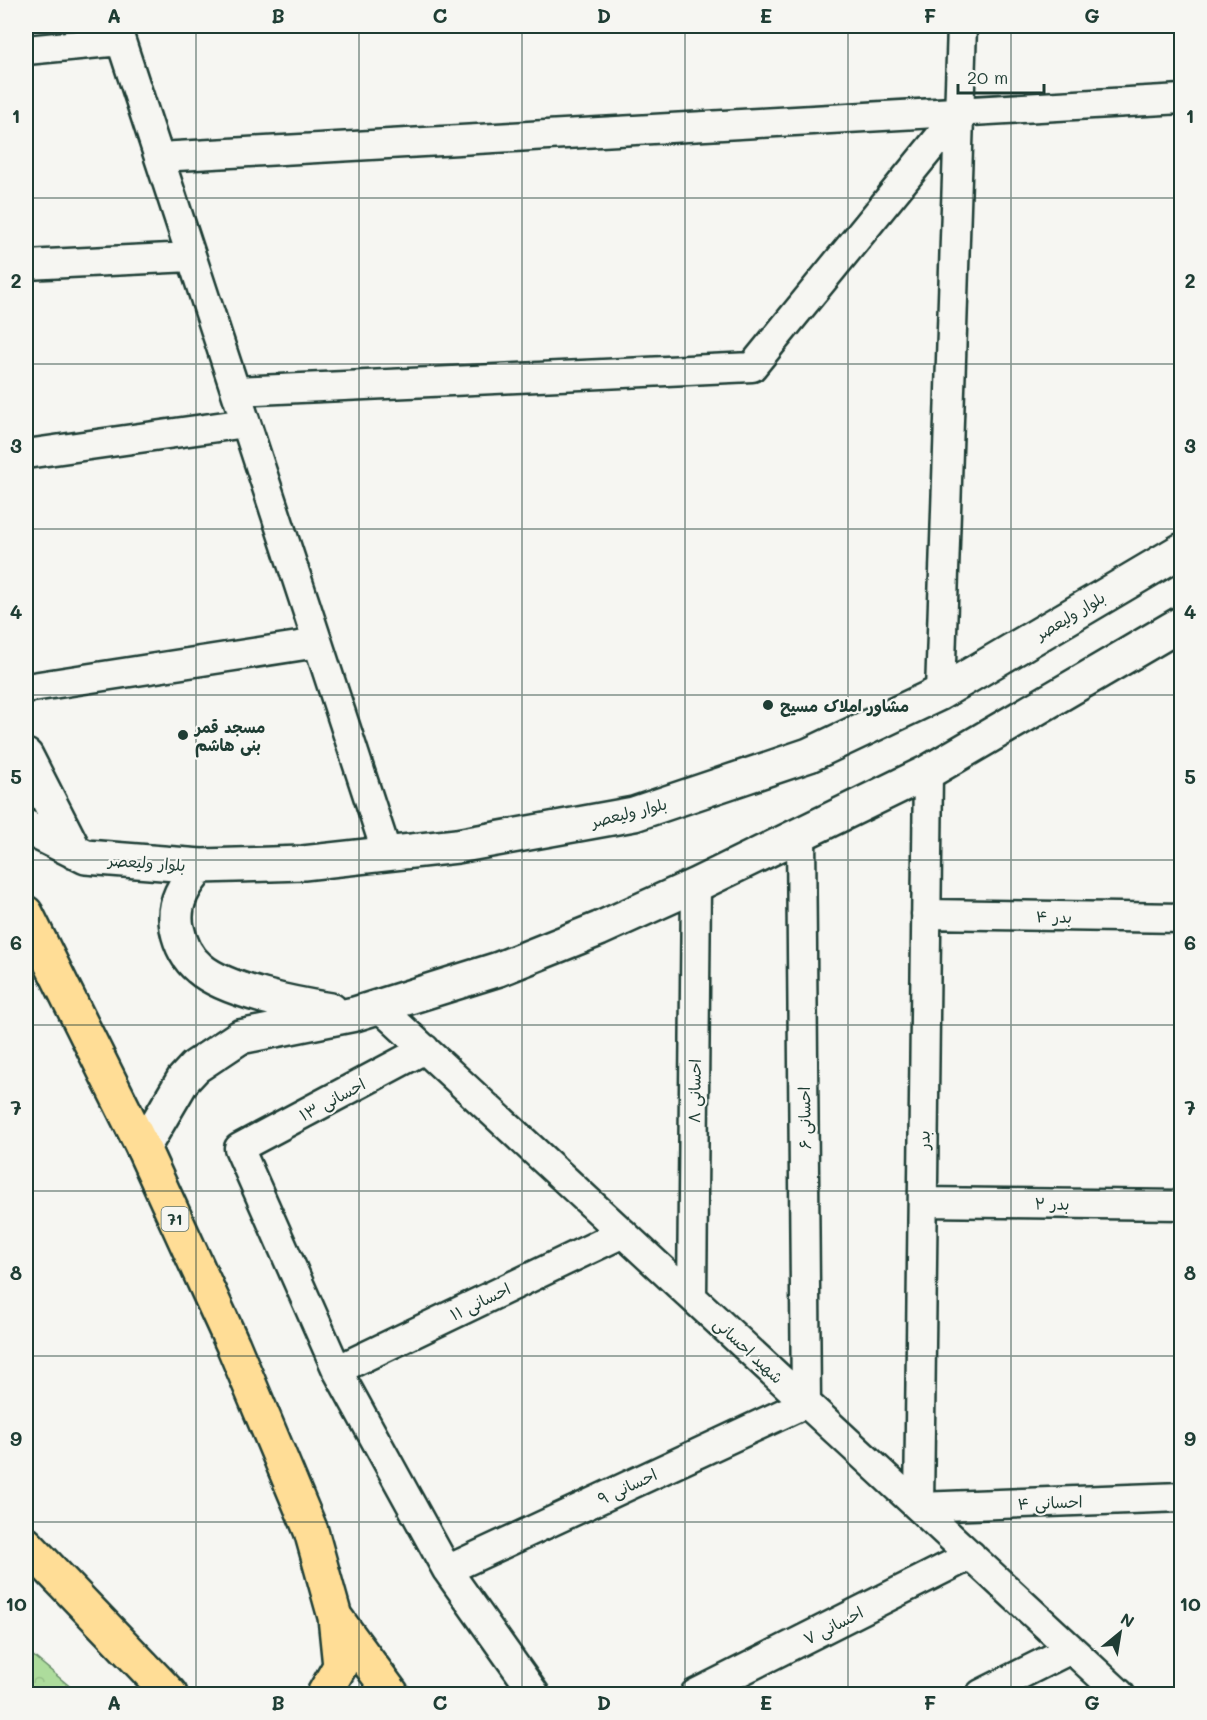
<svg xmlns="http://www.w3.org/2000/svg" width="1207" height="1720" font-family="Mali,'Playpen Sans Arabic',sans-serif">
<defs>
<pattern id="forest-crowns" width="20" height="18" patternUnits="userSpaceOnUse" patternTransform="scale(1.5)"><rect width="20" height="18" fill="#addc9c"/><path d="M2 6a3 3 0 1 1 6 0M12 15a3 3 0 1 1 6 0" fill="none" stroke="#94be87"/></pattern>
</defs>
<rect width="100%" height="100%" fill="#f6f6f2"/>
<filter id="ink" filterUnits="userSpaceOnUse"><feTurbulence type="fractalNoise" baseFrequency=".0167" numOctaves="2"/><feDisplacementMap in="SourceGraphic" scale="12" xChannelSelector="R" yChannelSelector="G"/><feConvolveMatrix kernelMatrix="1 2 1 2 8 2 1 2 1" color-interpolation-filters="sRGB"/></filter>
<g filter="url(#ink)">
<path fill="url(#forest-crowns)" stroke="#668c68" stroke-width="1.5" d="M26 1650 79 1694H26Z"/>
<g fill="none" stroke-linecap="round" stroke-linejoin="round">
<defs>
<path id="street" d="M116 26 387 854
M26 50 121 41
M159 157 1182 99
M26 265 191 257
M236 391 752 367 959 113
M26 454 246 423
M26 688 318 643
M940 693 962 26
M928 772 919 1507 1182 1497
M926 914 1182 918
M378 1006 1120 1694
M425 1049 239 1148 337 1370 447 1570 535 1694
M923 1202 1182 1205
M692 1297 696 885
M337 1370 623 1233
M447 1570 806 1403 801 834
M695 1694 971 1555
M981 1694 1071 1649"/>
<path id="secondary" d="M26 756 75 852
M26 827 86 857 201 866 303 863 457 846 634 814 809 755 940 693 1182 550
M201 866C185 883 172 903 177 928 180 943 187 958 199 968 225 991 297 1005 331 1010
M143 1148 183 1080 195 1067 240 1037 355 1014 499 969 599 929 696 885 928 772 1182 623"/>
<path id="highway" d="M26 913 143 1148 233 1345 311 1531 335 1617 340 1666 324 1694
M26 1544 170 1694
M336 1618 392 1694"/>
</defs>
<use href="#street" stroke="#1f3d34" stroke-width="33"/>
<use href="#secondary" stroke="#1f3d34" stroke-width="38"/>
<use href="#highway" stroke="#1f3d34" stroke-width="38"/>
<use href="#street" stroke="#f6f6f2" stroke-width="28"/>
<use href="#secondary" stroke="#f6f6f2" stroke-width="33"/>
<use href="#highway" stroke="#ffdd96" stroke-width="33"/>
</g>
</g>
<path fill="none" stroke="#1f3d34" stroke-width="1.5" stroke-opacity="0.55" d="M196 26V1694M359 26V1694M522 26V1694M685 26V1694M848 26V1694M1011 26V1694M26 198H1182M26 364H1182M26 529H1182M26 695H1182M26 860H1182M26 1025H1182M26 1191H1182M26 1356H1182M26 1522H1182"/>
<g fill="#1f3d34" stroke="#f6f6f2" stroke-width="2">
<circle cx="768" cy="705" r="6"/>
<circle cx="183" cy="735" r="6"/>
</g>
<g text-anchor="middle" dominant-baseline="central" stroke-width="4.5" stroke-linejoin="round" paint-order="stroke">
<rect fill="#f6f6f2" stroke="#60746d" stroke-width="1.5" x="161.5" y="1207" width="27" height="24" rx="4.5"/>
<g font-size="15" font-weight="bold" fill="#1f3d34">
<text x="175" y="1219">71</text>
</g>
<g font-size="16" fill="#1f3d34" stroke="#f6f6f2">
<text transform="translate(1070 615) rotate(-31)">بلوار ولیعصر</text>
<text transform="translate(629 812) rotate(-14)">بلوار ولیعصر</text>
<text transform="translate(147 862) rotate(4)">بلوار ولیعصر</text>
<text transform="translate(1054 916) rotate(1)">بدر ۴</text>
<text transform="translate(694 1091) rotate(-89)">احسانی ۸</text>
<text transform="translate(332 1099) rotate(-28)">احسانی ۱۳</text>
<text transform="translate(804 1118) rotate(-91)">احسانی ۶</text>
<text transform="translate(923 1140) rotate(-89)">بدر</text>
<text transform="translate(1052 1203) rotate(1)">بدر ۲</text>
<text transform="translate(480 1301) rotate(-26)">احسانی ۱۱</text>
<text transform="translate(749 1350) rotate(43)">شهید احسانی</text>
<text transform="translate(627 1486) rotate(-25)">احسانی ۹</text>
<text transform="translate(1050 1502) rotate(-2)">احسانی ۴</text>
<text transform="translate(833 1625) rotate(-27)">احسانی ۷</text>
</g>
<g font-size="16" font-weight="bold" fill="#1f3d34" stroke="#f6f6f2" text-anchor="start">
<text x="780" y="705">مشاور املاک مسیح</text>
<text x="195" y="726">مسجد قمر<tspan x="195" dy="18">بنی هاشم</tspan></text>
</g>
</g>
<rect width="1207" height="1720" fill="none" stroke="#f6f6f2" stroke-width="66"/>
<g transform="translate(1120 1633) rotate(30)" stroke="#f6f6f2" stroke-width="4.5" paint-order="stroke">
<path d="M0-4.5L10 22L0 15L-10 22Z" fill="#1f3d34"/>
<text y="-9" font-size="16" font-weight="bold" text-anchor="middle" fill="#1f3d34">N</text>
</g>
<path d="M958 84v9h86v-9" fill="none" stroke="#1f3d34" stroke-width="3"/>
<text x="967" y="84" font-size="18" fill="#1f3d34" stroke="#f6f6f2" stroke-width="4.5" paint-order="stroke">20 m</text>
<rect x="33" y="33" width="1141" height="1654" fill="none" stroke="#1f3d34" stroke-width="2"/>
<g font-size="20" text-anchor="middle" font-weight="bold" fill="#1f3d34">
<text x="114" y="23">A</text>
<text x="278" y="23">B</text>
<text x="440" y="23">C</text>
<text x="604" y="23">D</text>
<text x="766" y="23">E</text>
<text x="930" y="23">F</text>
<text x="1092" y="23">G</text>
<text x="16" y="123">1</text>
<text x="1190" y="123">1</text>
<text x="16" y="288">2</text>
<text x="1190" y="288">2</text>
<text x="16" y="453">3</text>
<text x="1190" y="453">3</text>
<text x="16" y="619">4</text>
<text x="1190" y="619">4</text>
<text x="16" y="784">5</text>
<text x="1190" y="784">5</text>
<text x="16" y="950">6</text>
<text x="1190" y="950">6</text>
<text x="16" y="1115">7</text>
<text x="1190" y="1115">7</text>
<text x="16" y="1280">8</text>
<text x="1190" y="1280">8</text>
<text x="16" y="1446">9</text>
<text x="1190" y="1446">9</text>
<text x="16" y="1611">10</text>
<text x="1190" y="1611">10</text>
<text x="114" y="1710">A</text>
<text x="278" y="1710">B</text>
<text x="440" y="1710">C</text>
<text x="604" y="1710">D</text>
<text x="766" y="1710">E</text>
<text x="930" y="1710">F</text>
<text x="1092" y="1710">G</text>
</g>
</svg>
